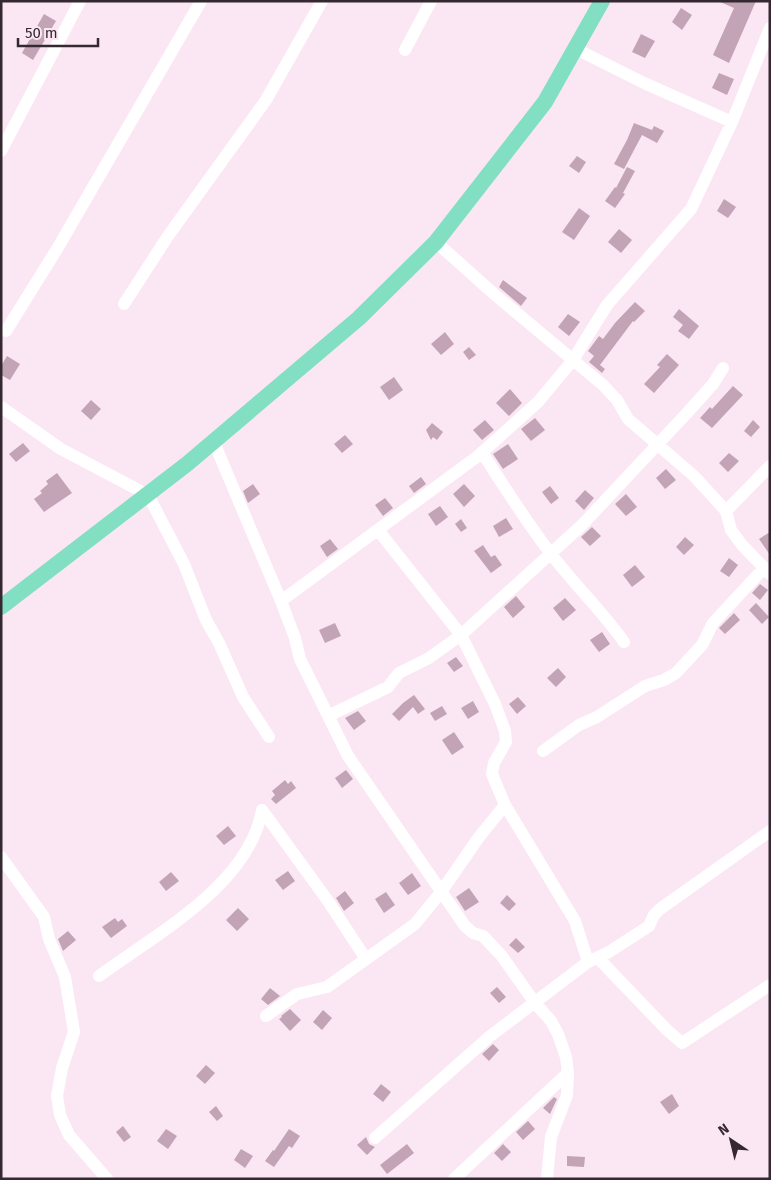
<svg xmlns="http://www.w3.org/2000/svg" width="771" height="1180" font-family="'Fira Sans',sans-serif">
<rect width="100%" height="100%" fill="#fbe7f3"/>
<path fill="#c3a4b7" d="M718 1H756L729 63 713 55 734 8Z
M681 8 692 15 682 30 672 22Z
M44 14 56 21 33 60 22 53Z
M641 34 655 41 645 58 632 52Z
M719 73 734 79 727 95 712 88Z
M634 123 652 130 654 126 664 131 657 143 642 135 624 169 614 164 627 140Z
M577 156 586 162 579 173 569 166Z
M627 167 635 171 623 193 625 194 615 208 605 201 615 187 616 188Z
M724 199 736 207 728 218 717 211Z
M579 208 590 216 574 240 562 232Z
M619 229 632 240 621 253 608 242Z
M503 280 527 298 521 306 499 287Z
M635 302 645 311 634 322 633 321 600 365 605 369 602 373 589 362 594 356 588 351 599 336 603 339 615 323Z
M679 309 699 326 689 339 678 331 683 325 673 317Z
M568 314 580 322 569 336 558 327Z
M445 332 454 344 441 355 431 344Z
M469 347 476 355 469 360 463 352Z
M667 354 679 365 654 393 644 384 660 367 657 365Z
M7 356 20 364 10 380 1 375V366Z
M394 377 403 390 389 400 380 387Z
M733 386 743 395 712 428 700 418 710 407 712 409Z
M510 389 522 403 509 416 496 403Z
M91 400 101 409 91 420 81 411Z
M535 418 545 430 531 441 521 429Z
M485 420 494 430 482 440 473 430Z
M753 420 760 427 751 437 744 431Z
M432 423 443 432 437 440 433 437 431 440 426 430Z
M345 435 353 444 342 453 334 444Z
M23 443 30 451 16 462 9 454Z
M508 444 518 459 503 469 493 454Z
M729 453 739 461 728 472 719 463Z
M666 469 676 480 665 489 656 478Z
M57 473 72 493 44 512 34 499 42 493 40 491 48 484 46 481Z
M421 477 426 484 414 493 409 486Z
M253 484 260 494 248 503 243 491Z
M464 484 475 496 464 507 453 494Z
M550 486 559 498 551 504 542 492Z
M585 490 594 498 584 510 575 501Z
M626 494 637 507 626 516 615 504Z
M385 498 393 508 383 516 375 505Z
M440 506 448 517 436 526 428 514Z
M506 518 513 529 499 537 493 526Z
M461 519 467 528 461 532 455 524Z
M592 527 601 536 590 546 581 537Z
M770 532V555L759 539Z
M685 537 694 545 684 555 676 547Z
M330 539 338 549 327 557 320 546Z
M483 545 491 557 495 555 502 565 491 573 474 551Z
M729 558 738 565 729 577 720 571Z
M635 565 645 577 632 587 623 575Z
M760 584 768 590 760 600 752 593Z
M516 596 525 607 513 618 504 607Z
M565 598 576 610 563 621 553 608Z
M756 603 769 617 762 624 749 610Z
M734 613 740 620 725 634 719 628Z
M335 623 341 636 325 643 319 630Z
M602 632 610 644 599 652 590 640Z
M456 657 463 666 454 672 447 663Z
M558 668 566 677 556 687 547 678Z
M414 695 425 709 418 714 413 707 399 721 392 714 403 703Z
M518 697 526 706 517 714 509 704Z
M473 701 479 712 468 719 461 708Z
M442 706 447 714 435 721 430 713Z
M358 711 366 721 354 730 345 718Z
M454 732 464 747 452 755 442 740Z
M346 770 353 779 342 788 335 778Z
M285 780 288 784 291 781 296 788 276 804 271 799 275 795 272 791Z
M228 826 236 836 224 845 216 836Z
M288 871 295 881 283 890 275 880Z
M171 872 179 881 166 891 159 882Z
M412 873 421 886 408 895 399 883Z
M469 888 479 902 465 911 456 897Z
M345 891 354 903 344 911 336 898Z
M386 892 395 905 384 913 375 899Z
M507 895 516 904 509 911 500 903Z
M238 908 249 919 237 931 226 920Z
M115 918 118 922 122 919 127 926 111 938 102 927Z
M68 931 76 940 63 951 58 939Z
M516 938 525 947 518 953 509 945Z
M497 987 506 997 499 1003 490 993Z
M270 988 280 996 268 1005 261 999Z
M290 1009 301 1020 290 1031 279 1019 282 1017 281 1016Z
M323 1010 332 1018 322 1030 313 1022Z
M493 1044 499 1050 489 1061 482 1054Z
M206 1065 215 1073 205 1084 196 1076Z
M381 1084 391 1092 383 1102 373 1094Z
M672 1094 679 1106 669 1114 660 1102Z
M554 1097 557 1099 550 1114 543 1108Z
M216 1106 223 1116 217 1121 209 1112Z
M528 1121 535 1129 523 1140 516 1132Z
M123 1126 131 1137 124 1142 116 1132Z
M166 1129 177 1136 168 1149 157 1141Z
M289 1129 300 1136 292 1148 289 1146 274 1167 265 1161 273 1150 274 1151Z
M366 1137 369 1144 375 1147 367 1155 357 1145Z
M407 1144 414 1153 387 1174 380 1165Z
M503 1144 511 1152 502 1161 494 1153Z
M241 1149 253 1156 245 1168 234 1160Z
M567 1156 585 1157 584 1167 567 1166Z"/>
<g fill="none" stroke-linecap="round" stroke-linejoin="round">
<path stroke="#fff" stroke-width="12" d="M576 49 644 83 732 122
M405 50 431 1
M1 151 80 1
M436 242 494 294 603 385 617 400 628 419 694 476 726 511 731 530 742 545 770 574
M124 304 168 236 266 100 322 1
M6 331 57 249 201 1
M1 407 61 449 148 495 184 564 206 620 219 643 243 697 269 737
M213 440 281 601 295 638 300 659 348 756 465 926 473 933 483 936 501 955 535 1003 551 1021 558 1034 566 1057 568 1073 567 1095 551 1137 547 1179
M482 452C504 487 526 521 551 554 574 584 602 611 624 642
M726 511 770 466
M378 530 461 635 495 704 505 731 506 742 494 763 492 774 505 805 575 921 588 962
M281 601 478 456 538 402 573 360 607 305 691 209 732 122 770 28
M328 716 388 687 399 673 429 658 461 635 582 525 687 413 713 384 723 368
M543 751 579 725 597 717 645 686 664 680 676 673 702 645 713 623 763 569
M262 810 328 901 366 959
M1 857 44 917 49 939 65 977 74 1032 62 1068 57 1096 60 1115 69 1135 107 1179
M598 958 667 1030 682 1043 770 985
M99 976C156 934 249 885 262 810
M266 1016 297 994 327 987 415 924 441 892 479 837 505 805
M375 1138 489 1037 588 962 609 952 649 926 654 915 660 909 770 831
M454 1179 568 1073"/>
<path stroke="#82dfc2" stroke-width="16" d="M1 607 187 464 359 318 436 242 545 102 602 1"/>
</g>
<rect width="771" height="1180" fill="none" stroke="#352830" stroke-width="5"/>
<g transform="translate(731 1140) rotate(325)" stroke="#fbe7f3" stroke-width="4" paint-order="stroke">
<path d="M0-4L9 19L0 12L-9 19Z" fill="#352830"/>
<text y="-8" font-size="14" font-weight="bold" text-anchor="middle" fill="#352830">N</text>
</g>
<path d="M18 38v8h80v-8" fill="none" stroke="#352830" stroke-width="2.5"/>
<text x="25" y="38" font-size="15" fill="#352830" stroke="#fbe7f3" stroke-width="4" paint-order="stroke">50 m</text>
</svg>
